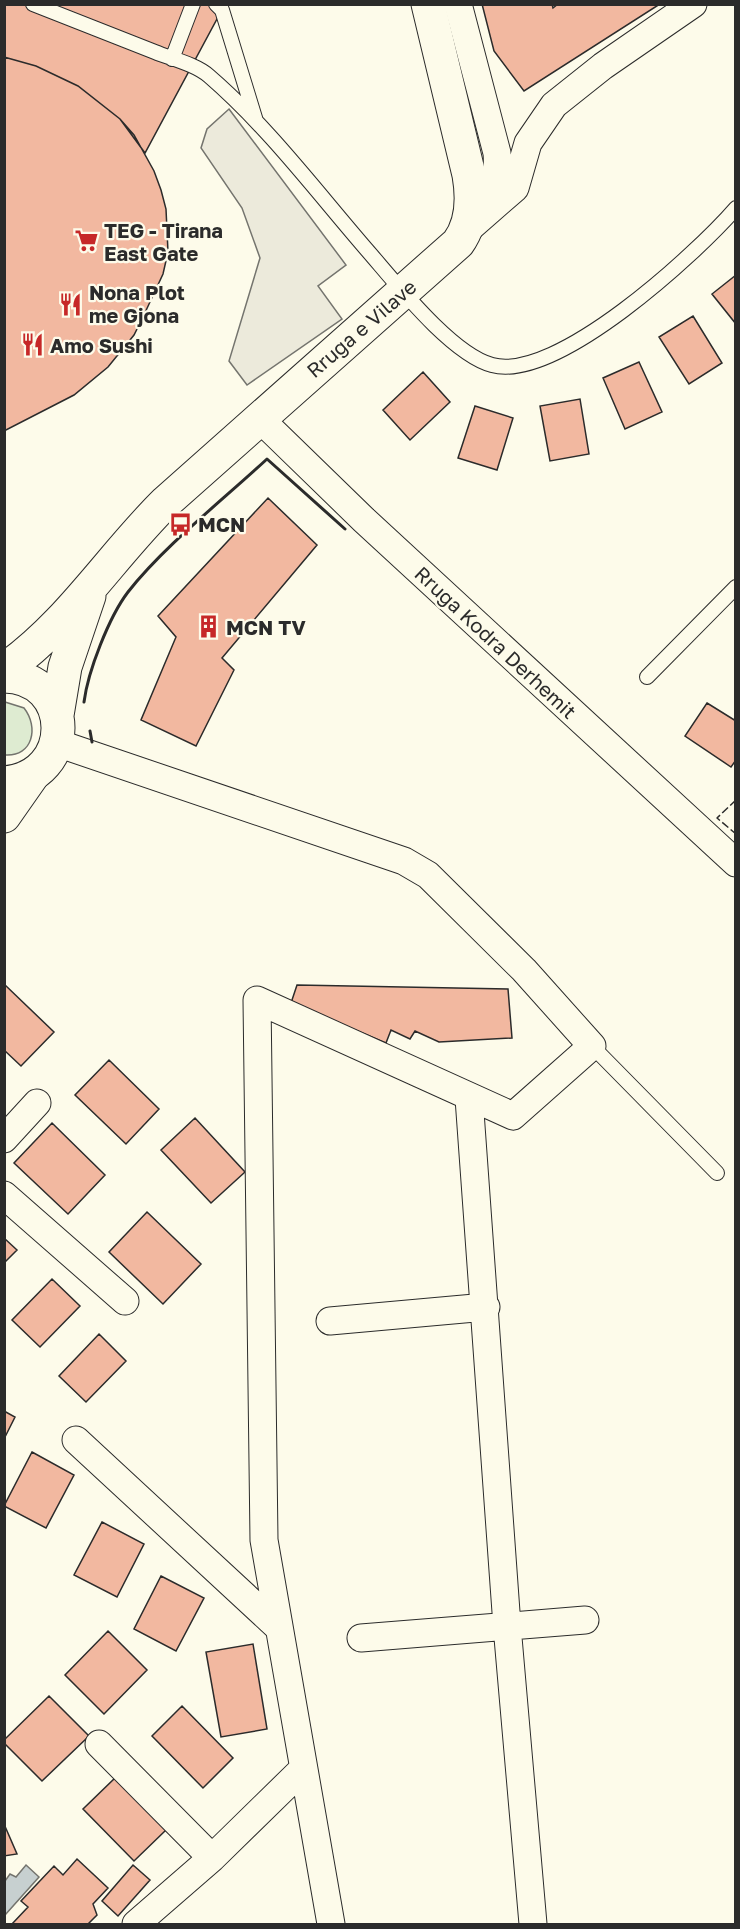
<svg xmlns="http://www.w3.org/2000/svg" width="740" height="1929" font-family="'Golos Text',sans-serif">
<rect width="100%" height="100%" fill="#fdfbea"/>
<path fill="#deebd1" stroke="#74746e" stroke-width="1.5" d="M5 702 24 708C39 727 33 757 5 755Z"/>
<path fill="#eceadb" stroke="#74746e" stroke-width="1.5" d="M229 109 346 265 318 286 342 319 247 385 229 361 260 258 242 208 201 148 207 129Z"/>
<path fill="#c7d0d0" stroke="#74746e" stroke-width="1.5" d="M26 1865 39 1877 5 1915V1881L10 1874 16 1877Z"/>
<path fill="#f2b8a0" stroke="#2b2b2b" stroke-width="1.5" d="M4 4H225L145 153 120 119 78 86 36 66 4 57Z
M482 4H552L553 8 558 4H660L524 91 494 51Z
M4 57 36 66 78 86 120 119 134 135 154 171 161 190 166 209 168 252 163 274 143 317 134 335 108 367 74 395 4 431Z
M736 275V324L712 294Z
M693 316 722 363 689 384 659 337Z
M639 362 662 412 625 429 603 378Z
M423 372 450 402 410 440 383 410Z
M580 399 589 454 550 461 540 406Z
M475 406 513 418 497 470 458 458Z
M268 498 317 545 222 658 234 670 196 746 141 720 176 637 158 616Z
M707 703 736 721V760L731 767 685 736Z
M4 984 54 1032 21 1066 4 1050Z
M297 985 508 989 512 1038 439 1042 415 1031 410 1039 391 1030 386 1043 291 1003Z
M109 1060 159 1109 126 1144 75 1095Z
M195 1118 245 1172 211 1203 161 1150Z
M52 1123 105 1175 68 1214 14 1163Z
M147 1212 201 1264 163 1304 109 1252Z
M4 1238 17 1250 4 1263Z
M52 1279 80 1306 40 1347 12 1320Z
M99 1334 126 1361 86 1402 59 1376Z
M4 1411 15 1417 4 1439Z
M32 1452 74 1475 46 1528 4 1506Z
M102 1522 144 1544 117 1597 74 1575Z
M161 1576 204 1598 176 1651 134 1629Z
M108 1631 147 1670 104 1714 65 1675Z
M253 1644 267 1729 221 1737 206 1652Z
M49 1696 89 1736 42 1781 4 1743V1740Z
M182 1706 233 1758 203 1788 152 1736Z
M116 1777 166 1830 134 1861 83 1809Z
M4 1824 17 1854 4 1856Z
M77 1859 108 1888 93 1904 97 1915 88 1924H12L28 1907 21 1901 54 1866 63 1875Z
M133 1865 150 1880 118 1916 102 1901Z"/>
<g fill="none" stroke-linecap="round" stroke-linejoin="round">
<defs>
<path id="lane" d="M33 4C74 20 114 36 155 52 172 59 195 64 209 76 268 127 316 191 367 250 395 282 451 354 492 365 556 383 696 254 736 208
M216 4 222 10 256 121
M172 59 193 4
M647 677 736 587
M592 1046 717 1173"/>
<path id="street" d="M458 4 497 153C499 178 493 190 480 211
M468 229 515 188 528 143 554 105 603 66 693 4
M259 418 364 520 736 863
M57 743 404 861 428 875 524 970 592 1046 513 1116 257 1000 264 1540 331 1924
M469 1098 507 1626 533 1924
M4 1139 37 1103
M4 1195 125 1301
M330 1321 486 1307
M76 1440 278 1627
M361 1638 585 1620
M99 1744 212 1858
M136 1924 212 1858 303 1769"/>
<path id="secondary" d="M4 816 32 776"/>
<path id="primary" d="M4 670C69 625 111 556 166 502L458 243C472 224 473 198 469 175L428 4
M4 676C75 677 77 777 4 783
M57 715 65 667 89 596"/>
</defs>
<use href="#lane" stroke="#2b2b2b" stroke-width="16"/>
<use href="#street" stroke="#2b2b2b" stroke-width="29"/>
<use href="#secondary" stroke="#2b2b2b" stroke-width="35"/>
<use href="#primary" stroke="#2b2b2b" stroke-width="35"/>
<use href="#lane" stroke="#fdfbea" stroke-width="14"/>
<use href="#street" stroke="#fdfbea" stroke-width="27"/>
<use href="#secondary" stroke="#fdfbea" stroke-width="33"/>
<use href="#primary" stroke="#fdfbea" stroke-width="33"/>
<path stroke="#2b2b2b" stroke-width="1.5" stroke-dasharray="8 3" stroke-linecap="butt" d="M736 800 717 818 736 834"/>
<path stroke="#2b2b2b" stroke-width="3" d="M84 702C88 671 109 617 128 592 165 545 223 500 267 459L345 529
M90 731 92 742"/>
</g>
<defs>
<symbol id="supermarket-bare" viewBox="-9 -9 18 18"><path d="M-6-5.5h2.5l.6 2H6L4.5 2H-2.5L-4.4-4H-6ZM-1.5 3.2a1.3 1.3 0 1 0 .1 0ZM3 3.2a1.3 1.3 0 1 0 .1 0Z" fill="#c62828" stroke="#fdfbea" stroke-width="2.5" paint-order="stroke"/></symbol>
<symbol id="restaurant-bare" viewBox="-9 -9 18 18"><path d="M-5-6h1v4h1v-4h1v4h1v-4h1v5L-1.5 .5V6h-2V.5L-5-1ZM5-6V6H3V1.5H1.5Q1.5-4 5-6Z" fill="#c62828" stroke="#fdfbea" stroke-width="2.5" paint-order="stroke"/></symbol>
<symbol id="bus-bare" viewBox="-9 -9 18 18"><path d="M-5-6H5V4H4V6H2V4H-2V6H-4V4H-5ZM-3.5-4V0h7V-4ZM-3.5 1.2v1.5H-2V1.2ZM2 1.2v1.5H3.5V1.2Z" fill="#c62828" stroke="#fdfbea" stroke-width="2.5" paint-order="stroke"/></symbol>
<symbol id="building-bare" viewBox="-9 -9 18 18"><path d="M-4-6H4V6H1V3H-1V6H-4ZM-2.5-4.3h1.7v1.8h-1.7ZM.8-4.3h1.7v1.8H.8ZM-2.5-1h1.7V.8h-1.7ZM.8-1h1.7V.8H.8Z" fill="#c62828" stroke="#fdfbea" stroke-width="2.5" paint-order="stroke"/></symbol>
</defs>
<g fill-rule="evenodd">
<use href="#supermarket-bare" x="70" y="224" width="33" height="33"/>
<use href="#restaurant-bare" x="54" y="288" width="33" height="33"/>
<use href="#restaurant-bare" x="16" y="328" width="33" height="33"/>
<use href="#bus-bare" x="164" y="508" width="33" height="33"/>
<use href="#building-bare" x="192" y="610" width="33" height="33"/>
</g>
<g text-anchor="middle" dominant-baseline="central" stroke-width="4.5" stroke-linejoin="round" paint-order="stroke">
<g font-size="20" font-weight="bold" fill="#2b2b2b" stroke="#fdfbea" text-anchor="start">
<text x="104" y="230">TEG - Tirana<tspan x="104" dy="23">East Gate</tspan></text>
<text x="89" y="292">Nona Plot<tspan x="89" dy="23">me Gjona</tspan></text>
<text x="50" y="345">Amo Sushi</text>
<text x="198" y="524">MCN</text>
<text x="226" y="627">MCN TV</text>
</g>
<g font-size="20" fill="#2b2b2b" stroke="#fdfbea">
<text transform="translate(361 328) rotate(-41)">Rruga e Vilave</text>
<text transform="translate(496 642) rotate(43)">Rruga Kodra Derhemit</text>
</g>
</g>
<rect width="740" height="1929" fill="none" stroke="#2b2b2b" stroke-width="12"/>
</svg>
